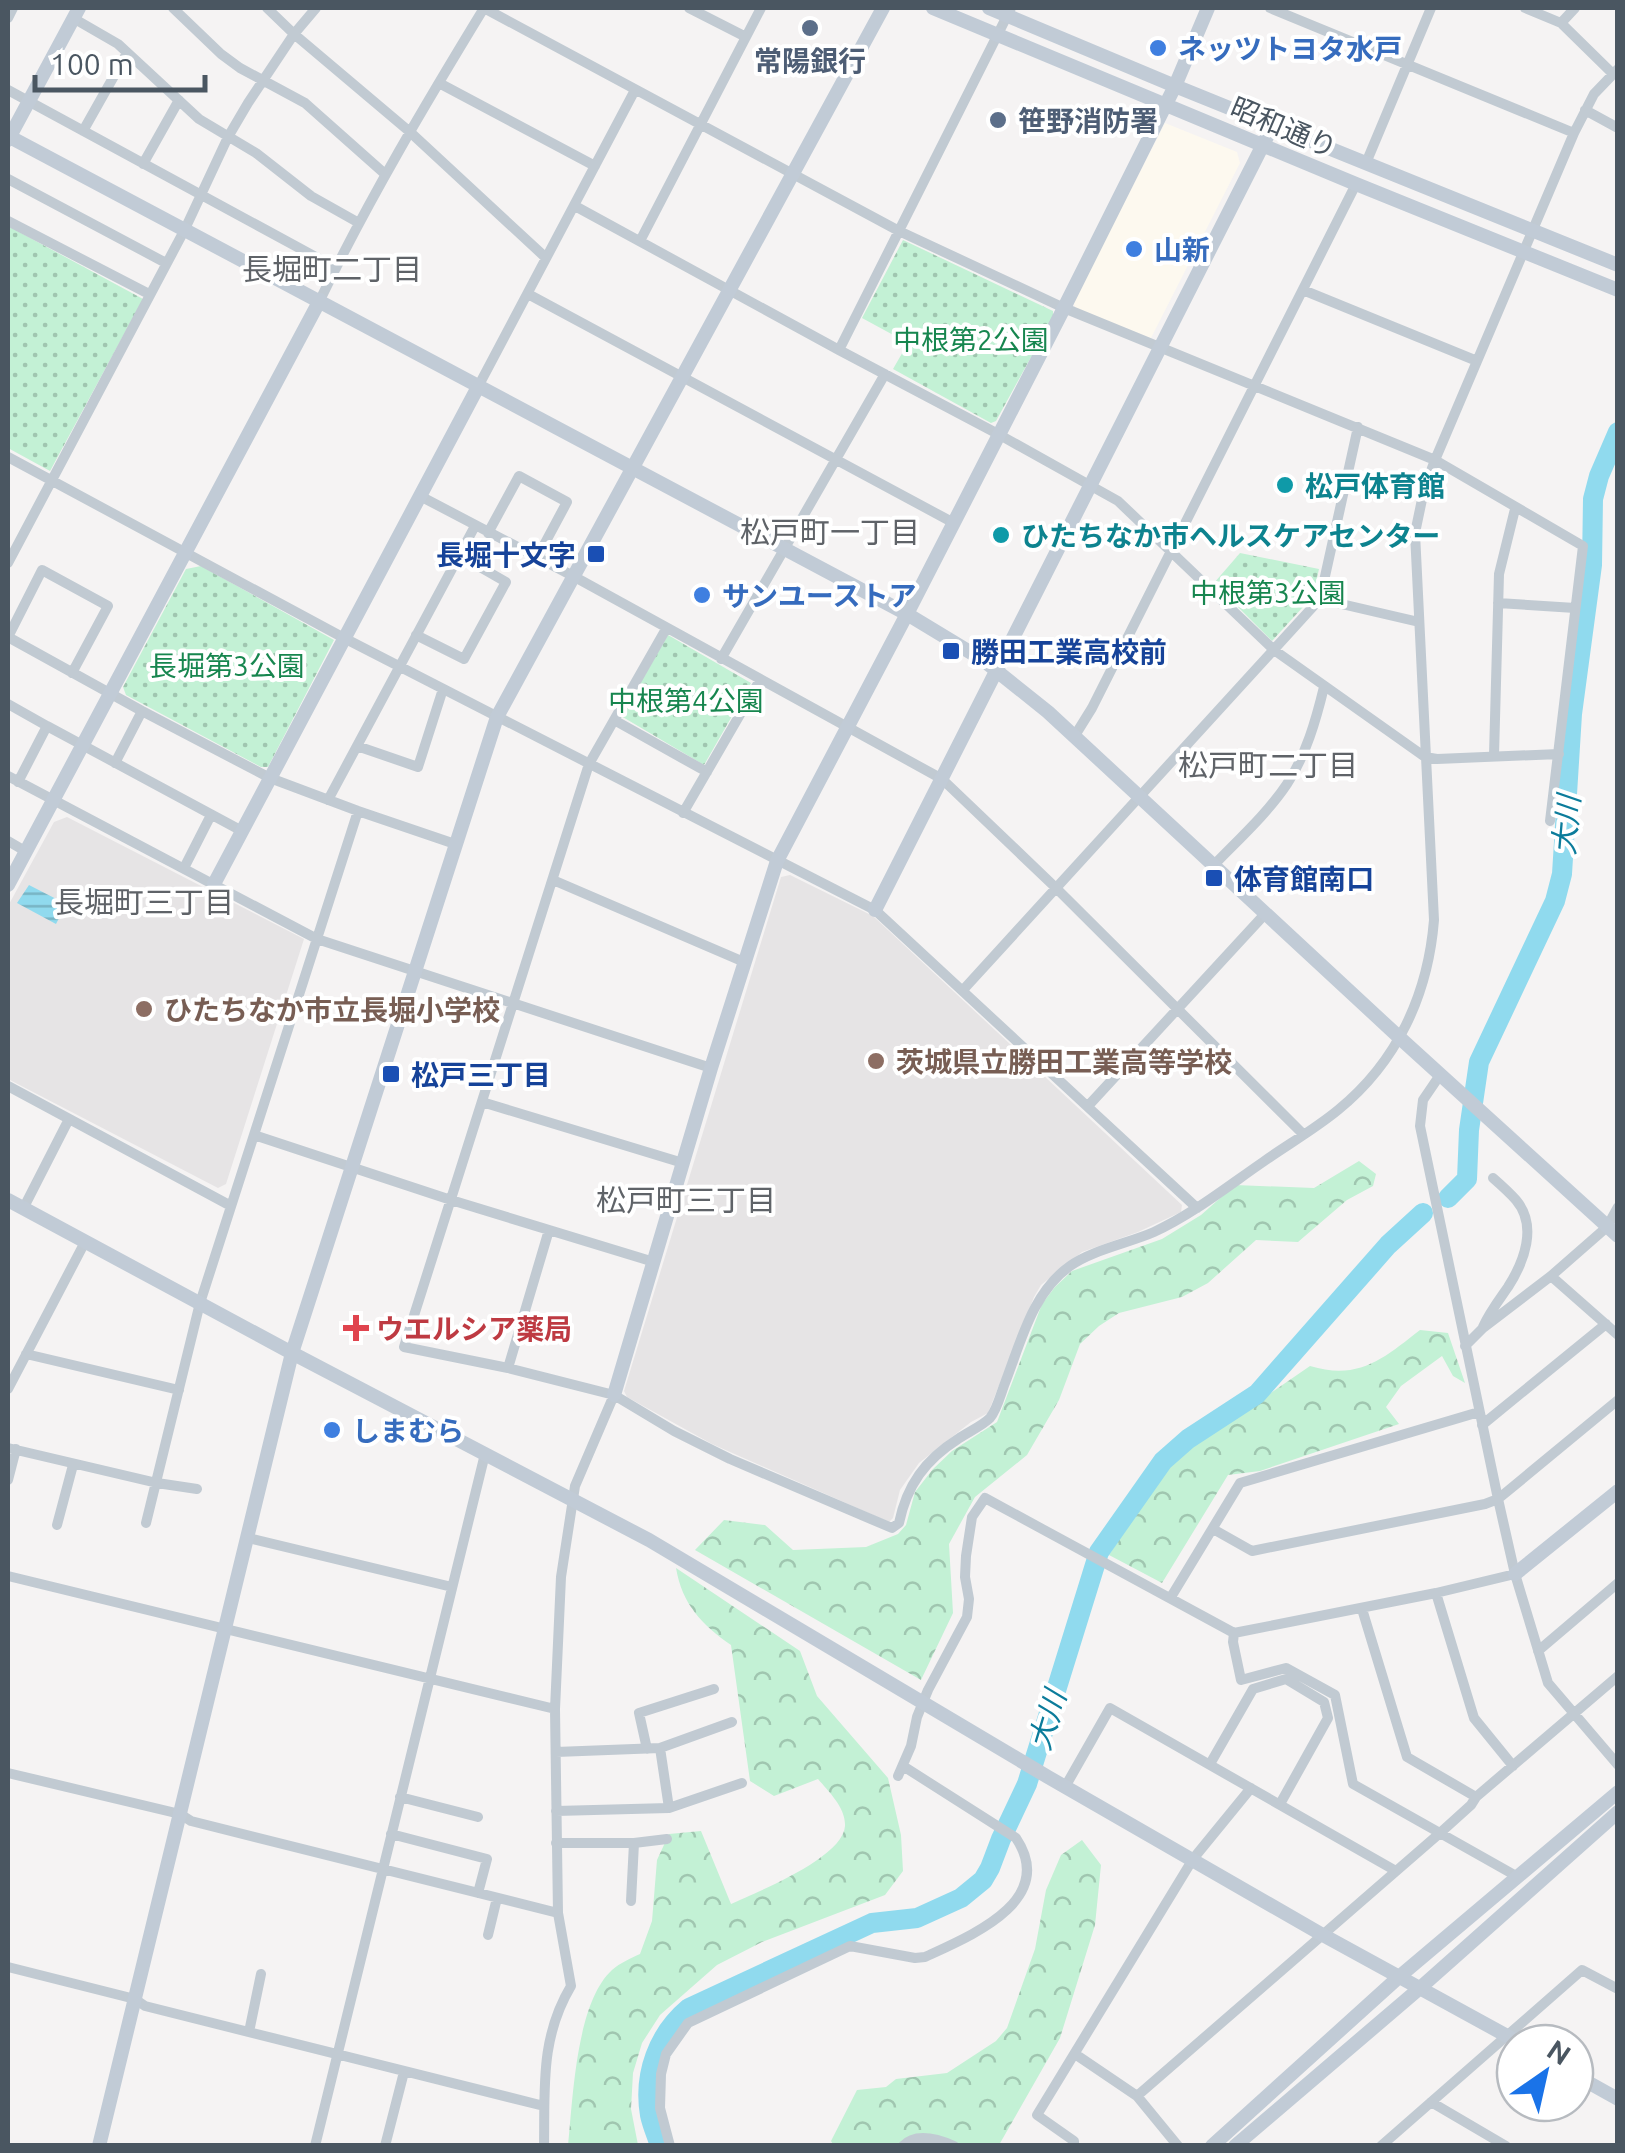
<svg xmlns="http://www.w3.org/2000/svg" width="1625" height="2153" font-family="Ubuntu,'Noto Sans JP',sans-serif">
<defs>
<pattern id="forest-crowns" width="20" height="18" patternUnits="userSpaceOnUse" patternTransform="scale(2.5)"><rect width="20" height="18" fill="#c3f1d5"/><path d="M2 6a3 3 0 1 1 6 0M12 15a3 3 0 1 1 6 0" fill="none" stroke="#a0c6b0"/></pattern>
<pattern id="park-dots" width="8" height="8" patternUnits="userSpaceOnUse" patternTransform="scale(2.5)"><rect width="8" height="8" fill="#c3f1d5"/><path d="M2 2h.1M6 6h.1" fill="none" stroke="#a0c6b0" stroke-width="1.8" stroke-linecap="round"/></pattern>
<pattern id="water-rules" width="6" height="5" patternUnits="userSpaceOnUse" patternTransform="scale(2.5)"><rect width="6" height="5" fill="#90daee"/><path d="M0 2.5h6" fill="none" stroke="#78b4c4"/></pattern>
</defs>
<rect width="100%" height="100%" fill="#f5f3f3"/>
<path fill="#fdf9ef" d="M1165 123 1237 152 1240 163 1151 338 1076 309 1073 302Z"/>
<path fill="#e6e4e5" d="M67 817 304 939 226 1184 218 1188 8 1079V906L54 822Z
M790 875 873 916 1182 1205 1181 1212 1138 1232 1082 1252 1041 1285 1034 1297 988 1413 971 1422 919 1463 900 1490 893 1518 889 1522 712 1444 627 1397 624 1391 781 877Z"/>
<path fill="url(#forest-crowns)" d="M1359 1161 1376 1174 1373 1186 1347 1200 1298 1242 1256 1240 1208 1283 1182 1297 1119 1313 1099 1326 1080 1344 1059 1400 1027 1455 975 1497 949 1544 953 1613 921 1680 695 1550 724 1520 765 1525 793 1550 866 1547 898 1534 906 1525 915 1492 933 1469 952 1451 997 1422 1042 1304 1055 1287 1072 1271 1162 1239 1201 1215 1235 1185 1314 1188Z
M1420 1330 1448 1333 1465 1383 1453 1376 1442 1356 1401 1386 1386 1407 1399 1424 1260 1471 1228 1475 1162 1583 1109 1555 1167 1466 1192 1447 1310 1366C1359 1381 1384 1358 1420 1330Z
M676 1568 800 1651 817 1696 888 1778 901 1835 903 1871 885 1895 762 1942 717 1965 660 2015 642 2043 633 2073 631 2109 638 2145 568 2146C573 2098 576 2003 612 1970 620 1963 631 1958 640 1954L652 1921 657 1860 669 1834 701 1831 731 1904C757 1892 843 1858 845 1826 846 1808 829 1792 818 1779L774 1796 750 1781 731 1645C702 1625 682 1604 676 1568Z
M1082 1840 1101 1865 1095 1925 1060 2038 999 2145 834 2146 831 2141 857 2090 886 2087 896 2079 947 2073 996 2041 1007 2028 1035 1949 1046 1890 1061 1855Z"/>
<path fill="url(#park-dots)" d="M8 226 143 299 50 471 8 448Z
M903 240 1053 311V317L996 421 991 423 893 369 908 343 862 318Z
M1240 553 1319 569 1313 596 1272 641 1214 583Z
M201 566 334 640 268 767H261L126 695 123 687 186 569Z
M668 635 751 683 704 765 621 716Z"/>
<path fill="url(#water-rules)" d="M29 885 66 904 56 924 17 903Z"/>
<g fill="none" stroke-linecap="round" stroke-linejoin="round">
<path stroke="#90daee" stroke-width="20" d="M1448 1198 1467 1179 1469 1130 1479 1062 1555 901 1562 874 1572 714 1592 565 1593 499 1599 476 1618 432
M660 2146C657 2136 652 2125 650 2115 643 2074 658 2034 689 2008L872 1923 917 1918 961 1898 983 1880 990 1868 1001 1839 1027 1784 1099 1552 1163 1461 1188 1439 1257 1394 1388 1245 1423 1213"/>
<path stroke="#c1cad2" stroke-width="10" d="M173 8 221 54 240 68 305 103 385 174
M267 8 294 34 410 132 545 257
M689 8 746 37
M1270 8 1574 133
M1525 8 1561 23 1612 73
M8 18 13 8
M73 18 118 44 199 119 256 153 311 196 359 223
M1561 23 1575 8
M439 83 595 166
M8 90 336 268
M1585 110 1618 128
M83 131 127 53
M1366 163 1431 8
M143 164 179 100
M8 179 166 263
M575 206 839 350 998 434 1118 501 1274 650 1425 757 1437 759 1559 754
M8 221 149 294
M640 241 761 8
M1303 290 1477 361
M528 294 952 522
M320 300C369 199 426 103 484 8L899 231 1064 308 1435 460 1583 546 1550 821
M839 350 1011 8
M479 385 635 90
M8 457 344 638 875 910 1197 1208
M420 496 573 576 942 779 1056 888 1303 1134
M488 533 519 476 567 502 537 558
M8 563 185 229 228 137 248 103 294 34 316 8
M1320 599 1419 622
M1498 603 1575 608
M666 629 589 764 404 1347 508 1368 614 1395 674 1431 730 1459 892 1528 899 1523C907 1485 925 1460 958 1439 968 1432 982 1426 990 1418 997 1410 1001 1393 1005 1383 1021 1342 1032 1293 1070 1266 1092 1250 1129 1243 1154 1232 1193 1214 1228 1186 1263 1162 1287 1145 1315 1129 1338 1110 1397 1062 1428 995 1434 920L1415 533 1424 490 1435 460 1574 133 1594 94 1618 69
M416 635 464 659 506 582 459 555
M8 637 142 711 270 778 358 811 455 844
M8 637 42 570 108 606 72 673
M721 659 885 374
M8 704 47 726 18 782
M614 720 707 772
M47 726 242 831
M1074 737 1092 708 1356 184
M357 746 418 767 443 689
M1494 755 1499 574 1515 509
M115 763 142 711
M8 776 317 939 711 1068
M328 800 475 526
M683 813 760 680
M8 841 25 851
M1213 866C1238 840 1267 814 1287 784 1306 755 1316 720 1324 687
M184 868 211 815
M553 880 744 962
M963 990 1320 599 1358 427
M1440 1075 1423 1100 1420 1126 1498 1499 1515 1574 1548 1683 1618 1765
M8 1086 231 1206
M482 1102 683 1163
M1088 1106 1265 914
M254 1135 451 1200 654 1262
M23 1209 69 1119
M1551 1276 1618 1335
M1483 1327C1489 1313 1499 1300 1508 1287 1524 1262 1538 1226 1516 1200 1509 1192 1501 1185 1493 1178
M1465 1346 1483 1328 1551 1276 1607 1227 1618 1207
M26 1354 179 1390
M508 1368 549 1230
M8 1389 85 1242
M1482 1425 1606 1324
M8 1448 157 1483 197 1489
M8 1480 16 1449
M146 1523 200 1303 358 811
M57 1525 73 1465
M1213 1529 1252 1551 1485 1504 1498 1499 1618 1400
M248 1538 452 1587
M8 1576 555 1709
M1436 1593 1474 1718 1513 1766
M1171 1597 1240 1483 1479 1412
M1362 1609 1407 1757 1476 1797
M1234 1633 1233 1642 1241 1680 1286 1668 1335 1695 1353 1784 1518 1877
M1538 1651 1618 1583
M660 1748 669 1808
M647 1749 639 1713 714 1689
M556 1752 660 1748 732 1722
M1210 1764 1253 1689 1286 1679 1324 1702 1328 1718 1280 1804
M8 1773 180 1814 191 1821 558 1913
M898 1776 911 1746 917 1717 928 1690 967 1617 969 1599 965 1577 966 1556 972 1517 985 1498 1234 1633 1436 1593 1515 1574
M1065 1787 1110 1708 1396 1871
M400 1797 478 1817
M556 1811 669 1808 742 1783
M391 1834 487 1859 478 1893
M556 1843H634L667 1839
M631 1901 634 1843
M488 1935 497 1898
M8 1967 135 1999 145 2006 544 2106
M249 2032 261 1974
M1075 2054 1137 2096 1178 2146
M1137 2096 1440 1833 1471 1805 1476 1797 1618 1676
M1431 2102 1506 2146
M315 2146 485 1454
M385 2146 404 2072
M544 2146C545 2088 540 2038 571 1986L558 1913 555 1709 561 1577 575 1486 614 1395
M670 2146 660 2108 661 2074 666 2054 688 2023 850 1946 915 1958 925 1957C970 1936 1058 1901 1016 1838L903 1766
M903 2146C916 2132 938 2139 954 2146
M1074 2146V2141L1037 2115 1193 1859 1251 1788
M1381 2146 1582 1970 1618 1989"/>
<path stroke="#c1cbd6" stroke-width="14" d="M933 8 1356 184 1618 290
M989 8 1175 86 1618 265
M8 136 907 614 983 660 1048 712 1401 1039 1618 1236
M8 140 79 8
M214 884 479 385
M8 885 320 300
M875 910 1273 125
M8 1200 292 1353 649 1540 1048 1777 1321 1934 1520 2043
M614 1395 711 1068 777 861 907 614 1064 308 1175 86 1208 8
M1515 1574 1618 1491
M1575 2075 1618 2099
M99 2146 292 1353 497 717 883 8
M1212 2146 1400 1976 1618 1792
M1235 2146 1420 1988 1618 1812"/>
</g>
<g fill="#5c6f8a" stroke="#fff" stroke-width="4">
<circle cx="810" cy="28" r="10"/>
<circle cx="998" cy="120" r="10"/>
</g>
<g fill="#3f7fe0" stroke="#fff" stroke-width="4">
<circle cx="1158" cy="48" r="10"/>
<circle cx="1134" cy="249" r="10"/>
<circle cx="702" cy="595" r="10"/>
<circle cx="332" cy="1430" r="10"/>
</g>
<g fill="#0f9aa8" stroke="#fff" stroke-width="4">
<circle cx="1285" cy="485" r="10"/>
<circle cx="1001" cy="535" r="10"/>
</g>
<g fill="#1a4fb4" stroke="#fff" stroke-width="4">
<rect x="586" y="544" width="20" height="20" rx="5"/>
<rect x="941" y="641" width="20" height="20" rx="5"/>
<rect x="1204" y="868" width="20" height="20" rx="5"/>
<rect x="381" y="1064" width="20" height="20" rx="5"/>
</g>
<g fill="#8d6e63" stroke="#fff" stroke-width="4">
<circle cx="144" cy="1009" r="10"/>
<circle cx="876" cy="1061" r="10"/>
</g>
<path fill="#e0444e" stroke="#fff" stroke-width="4" d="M351 1313h10v10h10v10h-10v10h-10v-10h-10v-10h10z"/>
<g text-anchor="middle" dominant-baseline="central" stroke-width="8" stroke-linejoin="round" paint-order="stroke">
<g font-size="28" font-weight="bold" fill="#366cbe" stroke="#fff" text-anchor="start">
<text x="1178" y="48">ネッツトヨタ水戸</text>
<text x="1154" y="249">山新</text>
<text x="722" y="595">サンユーストア</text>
<text x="352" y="1430">しまむら</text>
</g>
<g font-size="28" font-weight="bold" fill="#4e5e75" stroke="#fff">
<text x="810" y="60">常陽銀行</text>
<text x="1018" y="120" text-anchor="start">笹野消防署</text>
</g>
<g font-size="28" fill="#4a5661" stroke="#fff">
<text transform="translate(1284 127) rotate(23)">昭和通り</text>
</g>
<g font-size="28" fill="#17864f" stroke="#fff">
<text x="971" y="339">中根第2公園</text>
<text x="1268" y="592">中根第3公園</text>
<text x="227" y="665">長堀第3公園</text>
<text x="686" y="700">中根第4公園</text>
</g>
<g font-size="28" font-weight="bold" fill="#0d838f" stroke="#fff" text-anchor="start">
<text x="1305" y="485">松戸体育館</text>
<text x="1021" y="535">ひたちなか市ヘルスケアセンター</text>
</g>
<g font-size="28" font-weight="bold" fill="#164399" stroke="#fff" text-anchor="start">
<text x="576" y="554" text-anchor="end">長堀十文字</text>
<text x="971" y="651">勝田工業高校前</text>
<text x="1234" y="878">体育館南口</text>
<text x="411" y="1074">松戸三丁目</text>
</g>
<g font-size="28" font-weight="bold" fill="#785e54" stroke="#fff" text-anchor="start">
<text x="164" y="1009">ひたちなか市立長堀小学校</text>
<text x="896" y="1061">茨城県立勝田工業高等学校</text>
</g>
<g font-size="28" font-weight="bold" fill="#be3a42" stroke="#fff" text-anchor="start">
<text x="376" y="1328">ウエルシア薬局</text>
</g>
<g font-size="30" fill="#5f6368" stroke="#fff">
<text x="332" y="269">長堀町二丁目</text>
<text x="830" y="532">松戸町一丁目</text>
<text x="1268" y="765">松戸町二丁目</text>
<text x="144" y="902">長堀町三丁目</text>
<text x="686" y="1200">松戸町三丁目</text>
</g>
<g font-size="30" font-style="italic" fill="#0c7c9b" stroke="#fff">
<text transform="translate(1566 825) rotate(-85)">大川</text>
<text transform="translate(1047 1720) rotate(-73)">大川</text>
</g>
</g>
<rect width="1625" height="2153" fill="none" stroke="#4a5661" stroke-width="20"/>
<g transform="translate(1545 2073) rotate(34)"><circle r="48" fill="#ffffff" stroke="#b7bbc0" stroke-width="2.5"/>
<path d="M0-8L18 38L0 25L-18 38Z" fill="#1a73e8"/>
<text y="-15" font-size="28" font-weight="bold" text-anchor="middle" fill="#4a5661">N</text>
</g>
<path d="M35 75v15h170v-15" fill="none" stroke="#4a5661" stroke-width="5"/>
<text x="50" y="75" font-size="30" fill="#4a5661" stroke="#ffffff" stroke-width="8" paint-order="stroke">100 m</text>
</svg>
